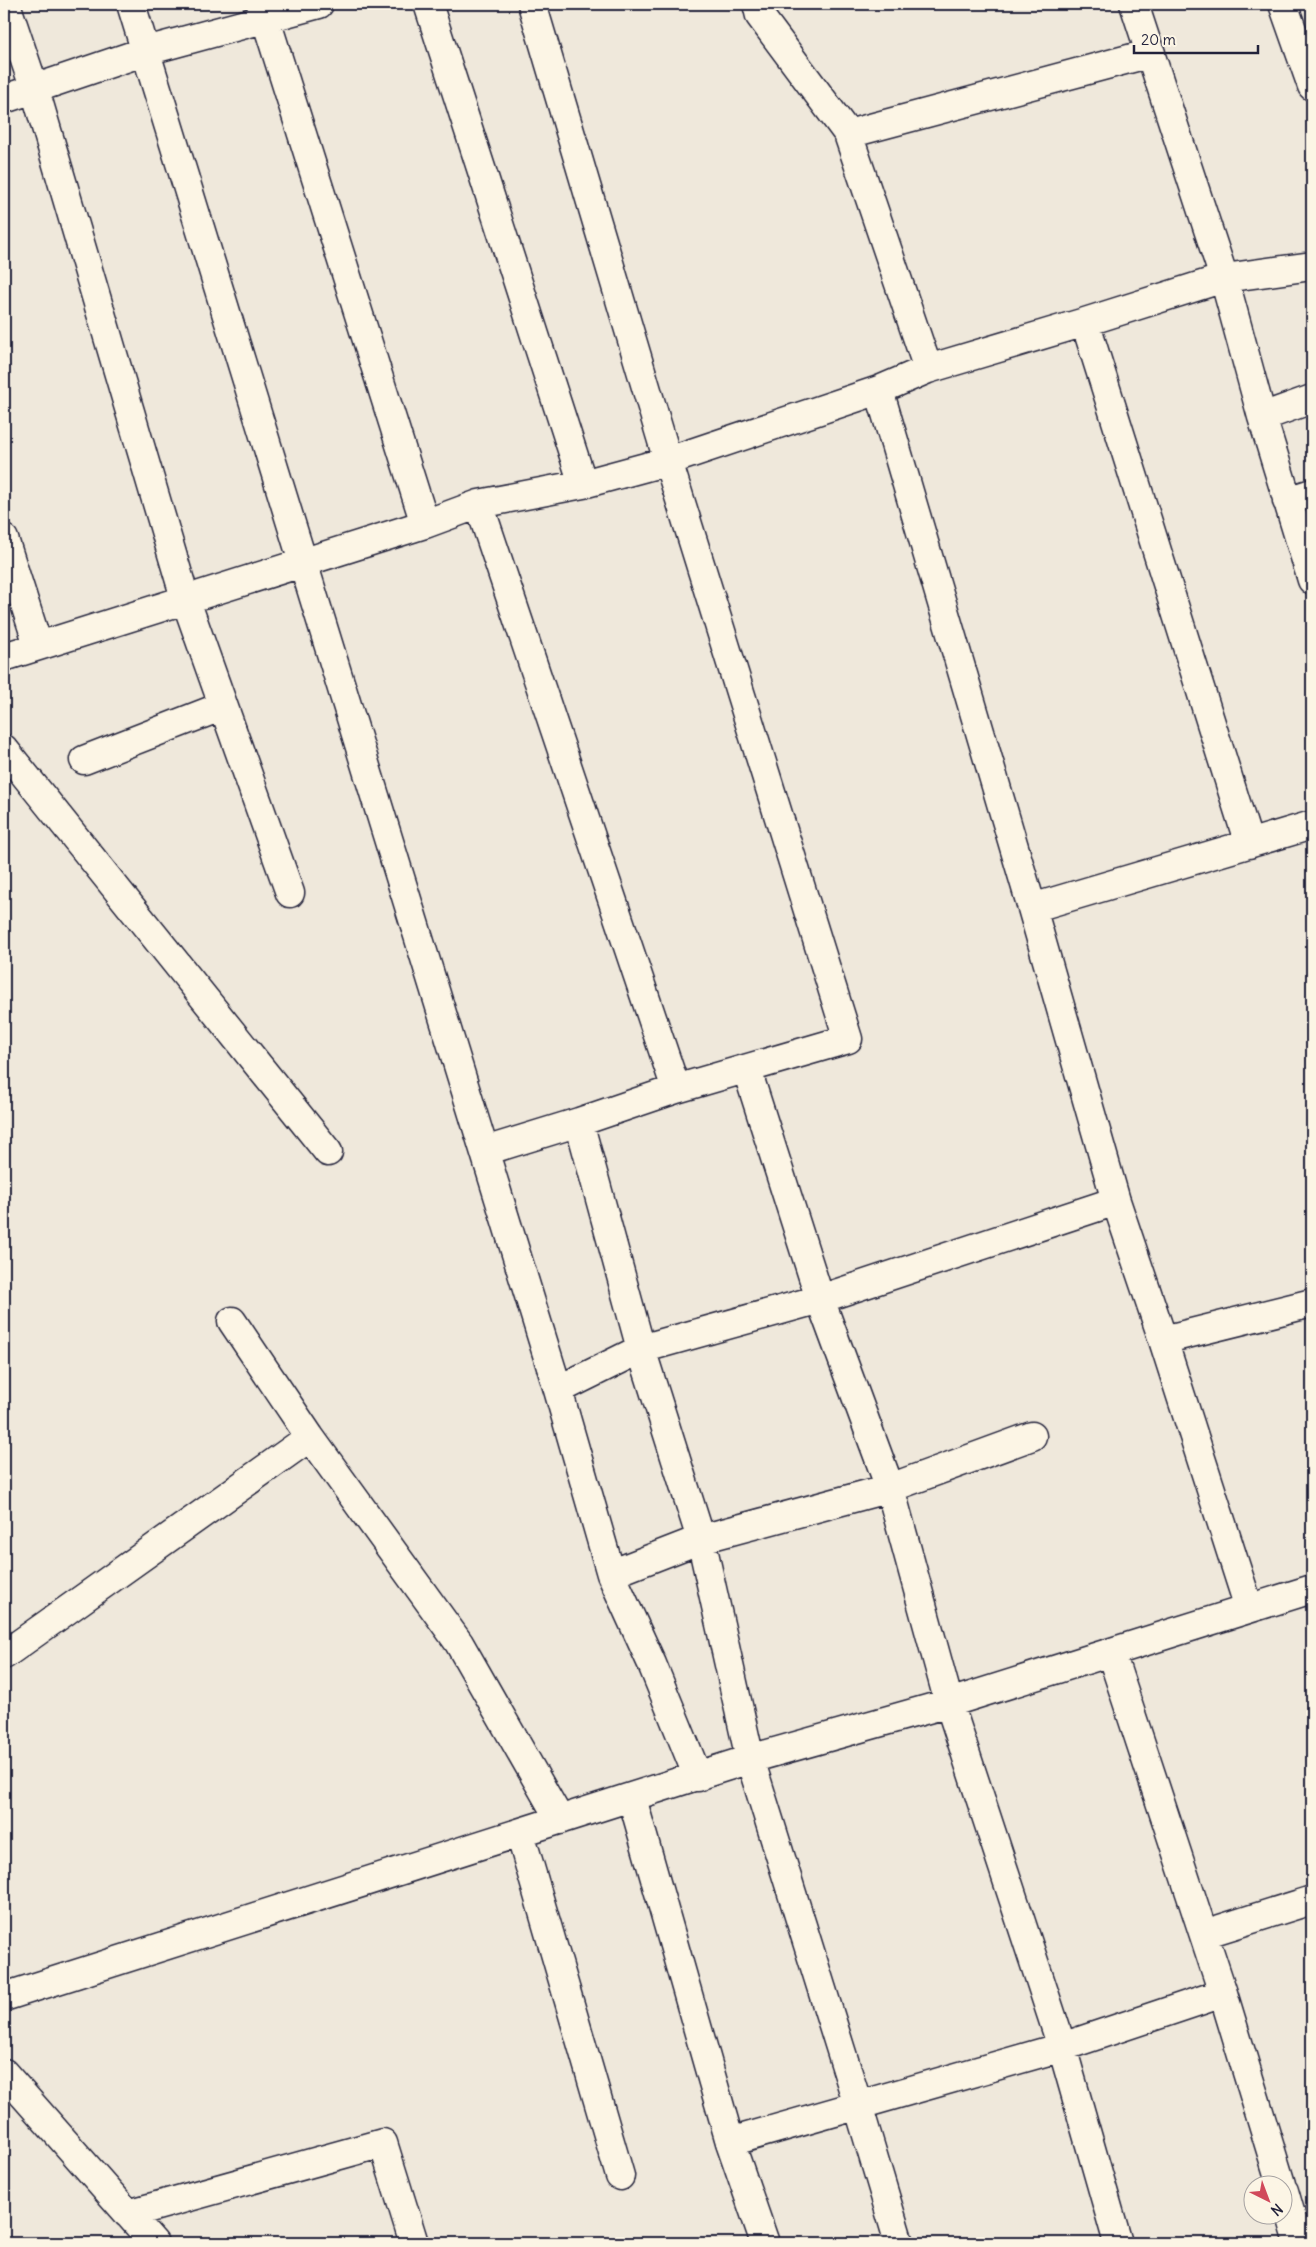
<svg xmlns="http://www.w3.org/2000/svg" width="1316" height="2247" font-family="Delius,sans-serif">
<rect width="100%" height="100%" fill="#efe8db"/>
<filter id="ink" filterUnits="userSpaceOnUse"><feTurbulence type="fractalNoise" baseFrequency=".02" numOctaves="2"/><feDisplacementMap in="SourceGraphic" scale="10" xChannelSelector="R" yChannelSelector="G"/><feConvolveMatrix kernelMatrix="1 2 1 2 8 2 1 2 1" color-interpolation-filters="sRGB"/></filter>
<g filter="url(#ink)">
<g fill="none" stroke-linecap="round" stroke-linejoin="round">
<defs>
<path id="minor" d="M6 4 35 90 185 598 290 893
M131 4 558 1390 611 1574 652 1664 698 1777
M261 4 425 524
M428 4 583 484
M757 4 760 16 848 134
M1134 4 1224 278 1262 417 1312 580
M1283 4 1312 86
M4 99 146 51 319 4
M1085 322 1249 844
M928 369 848 134 1151 53
M879 390 1032 908 1116 1201 1163 1340 1249 1608
M1262 417 1312 399
M1287 501 1312 493
M479 504 676 1089
M4 539 38 645
M4 657 425 524 479 504 583 484 668 461 879 390 928 369 1085 322 1224 278 1312 266
M4 749 328 1152
M84 760 223 706
M1032 908 1312 825
M747 1070 820 1299 890 1488 949 1703 1062 2047 1118 2243
M579 1122 641 1349 701 1539 750 1759 858 2105 899 2243
M485 1151 579 1122 676 1089 848 1039 668 461 532 4
M232 1321 310 1437 459 1643 560 1820
M1163 1340 1312 1303
M558 1390 641 1349 820 1299 1116 1201
M611 1574 701 1539 890 1488 1032 1436
M1111 1653 1223 1993 1281 2184
M4 1655 310 1437
M632 1798 730 2142 765 2243
M520 1833 620 2176
M1204 1934 1312 1900
M4 1997 750 1759 949 1703 1312 1589
M4 2073 154 2243
M730 2142 1062 2047 1223 1993
M1284 2191 1299 2243
M128 2214 383 2143 414 2243"/>
</defs>
<use href="#minor" stroke="#22223b" stroke-width="31"/>
<use href="#minor" stroke="#fcf5e5" stroke-width="28"/>
</g>
</g>
<rect width="1316" height="2247" fill="none" stroke="#fcf5e5" stroke-width="20"/>
<rect x="10" y="10" width="1296" height="2227" fill="none" stroke="#22223b" stroke-width="2" filter="url(#ink)"/>
<g transform="translate(1268 2200) rotate(138)"><circle r="24" fill="#fcf5e5" stroke="#a5a1a1"/>
<path d="M0-4L9 19L0 12L-9 19Z" fill="#d1495b"/>
<text y="-8" font-size="14" font-weight="bold" text-anchor="middle" fill="#22223b">N</text>
</g>
<path d="M1134 45v8h124v-8" fill="none" stroke="#22223b" stroke-width="2.5"/>
<text x="1141" y="45" font-size="15" fill="#22223b" stroke="#fcf5e5" stroke-width="4" paint-order="stroke">20 m</text>
</svg>
